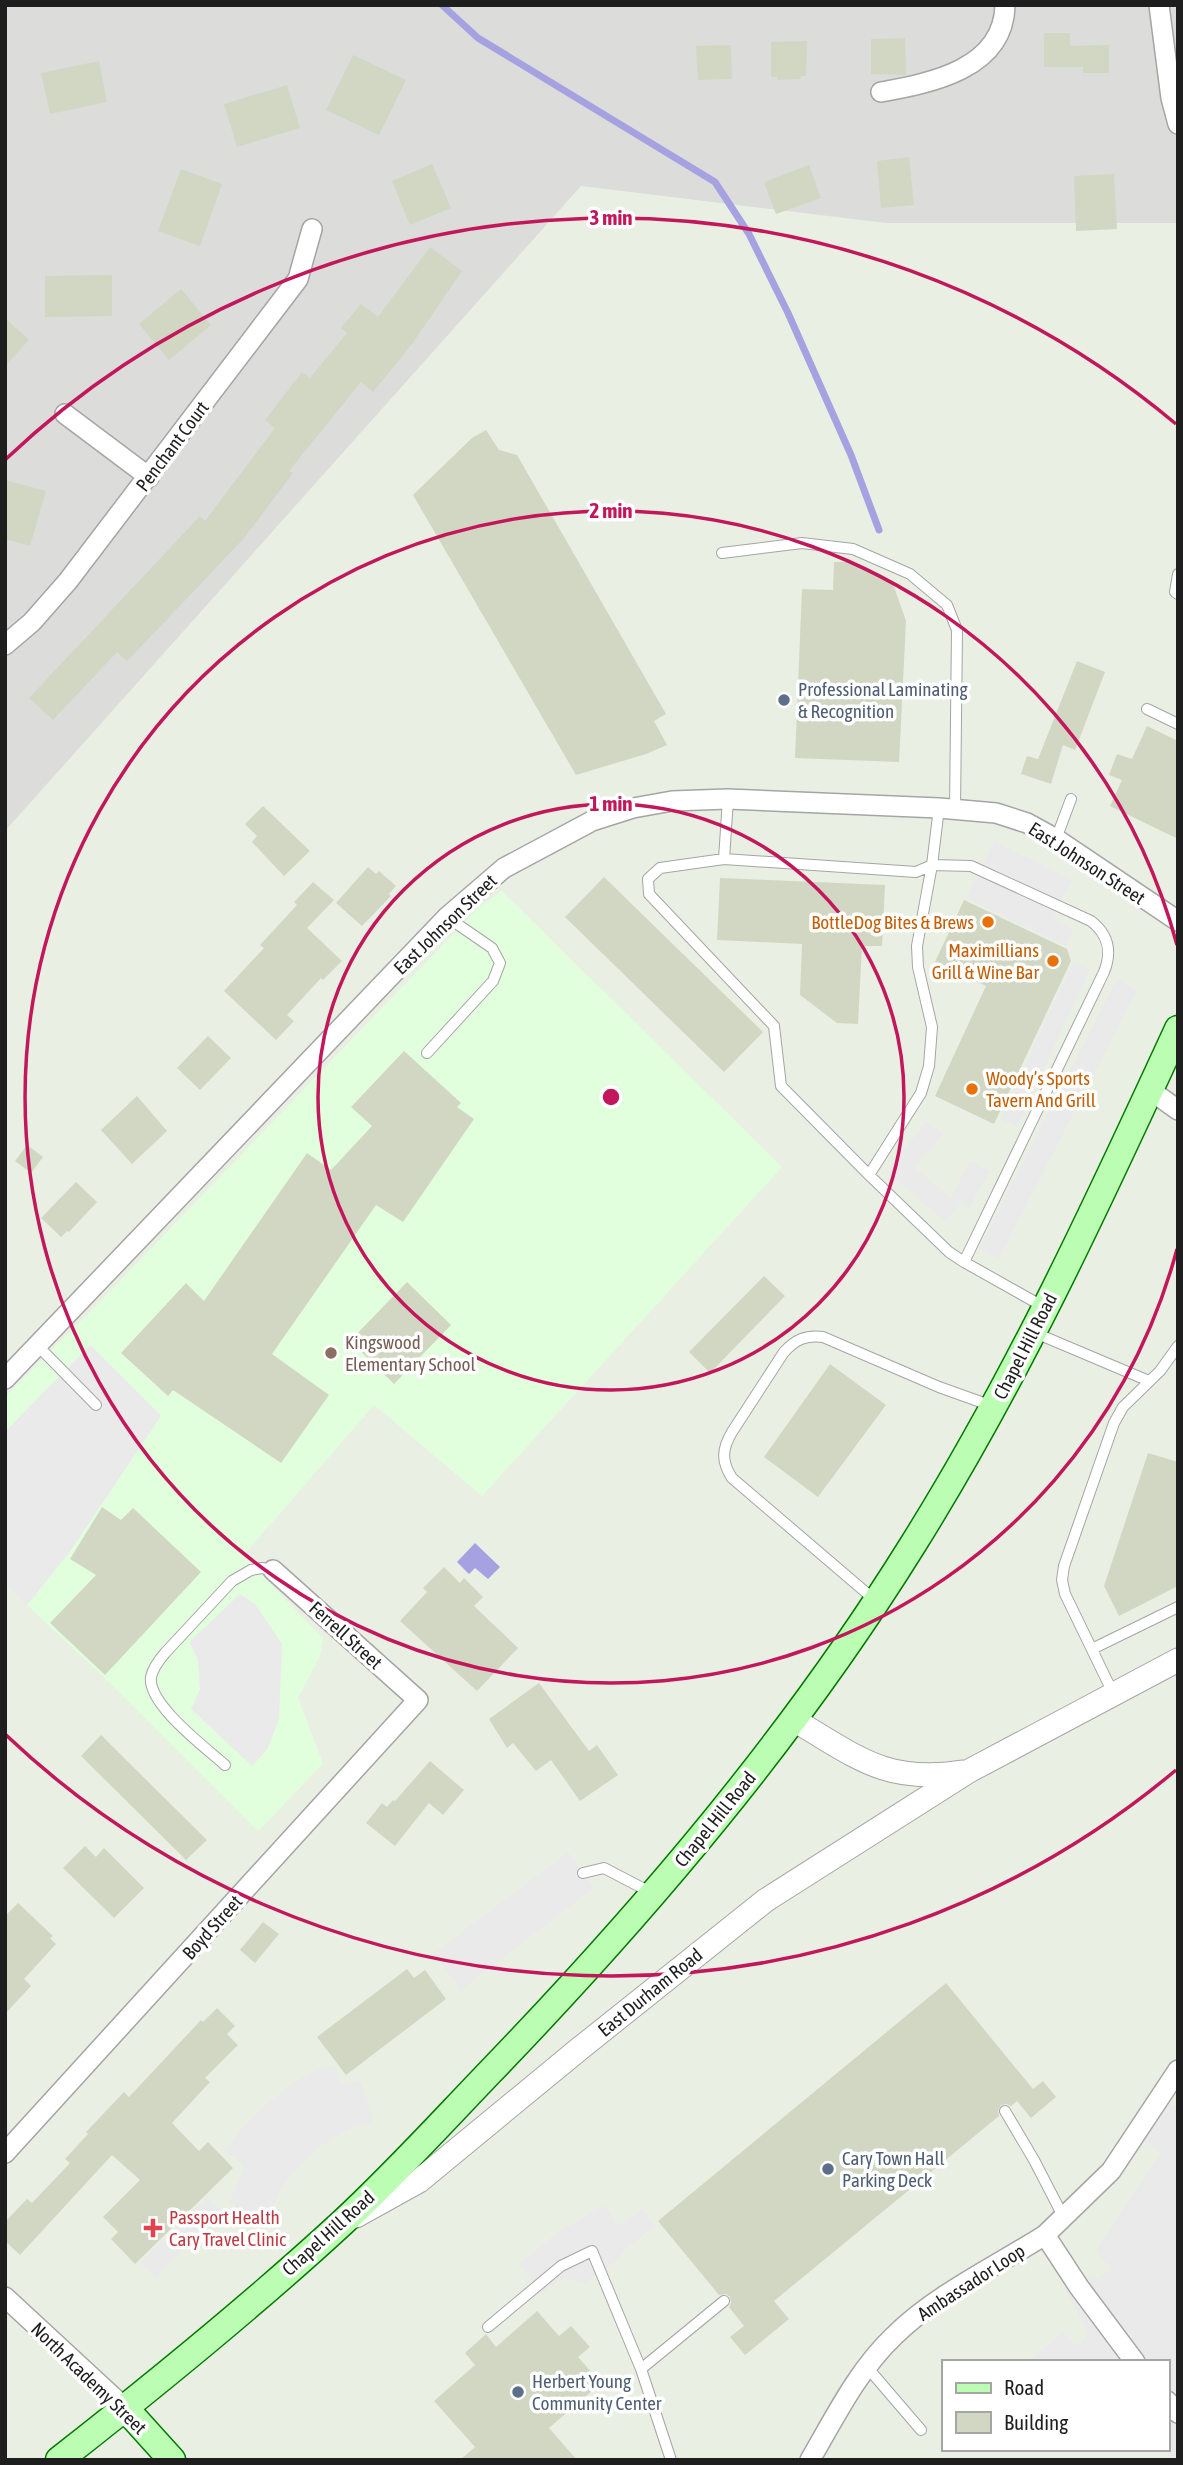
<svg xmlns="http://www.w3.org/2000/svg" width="1183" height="2465" font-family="'Asap Condensed',sans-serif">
<rect width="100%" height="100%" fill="#e9f0e3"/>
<path fill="#dcdcdb" d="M5 5H1178V223H886L581 186 5 831Z"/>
<path fill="#e2ffdd" d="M502 891 782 1167 482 1496 374 1405 243 1556 323 1638 320 1656 298 1698 323 1764 258 1831 106 1679 5 1584V1397L93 1309 479 907Z"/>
<path fill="#eaeaea" d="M994 841 1072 879 1053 919 1074 929 1066 946 966 898Z
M1073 962 1090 970 1017 1127 1000 1119Z
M1117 979 1137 990 999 1259 979 1249Z
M927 1121 943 1134 915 1168 951 1198 969 1161 990 1171 969 1208 953 1199 960 1205 946 1222 886 1172Z
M90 1345 161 1416 69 1553 27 1605 5 1584V1432Z
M240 1594 255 1604 282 1644 279 1719 267 1750 252 1766 191 1709 200 1689 198 1660 189 1642Z
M568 1852 594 1888 461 1990 433 1954Z
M335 2066 341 2082 348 2084 360 2081 374 2121 347 2130 316 2149 289 2177 280 2191 267 2220 229 2203 244 2168 242 2163 224 2152 240 2130 266 2104 301 2078 321 2069Z
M1167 2100 1178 2109V2460H1172L1163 2449H1167V2362H1116L1109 2359 1103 2362H1029L1063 2332 1073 2344H1079L1086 2339 1087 2330 1065 2289 1091 2275 1097 2279 1111 2270 1096 2250 1161 2153 1142 2139Z
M207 2197 222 2211 156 2277 141 2262Z
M606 2205 615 2223 621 2224 642 2209 655 2226 623 2251 619 2259 585 2283 570 2279 558 2281 543 2292 519 2264 558 2232Z"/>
<path fill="#a6a1e0" d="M475 1543 500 1567 488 1579 475 1568 469 1574 457 1562Z"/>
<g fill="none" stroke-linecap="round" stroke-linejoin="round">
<path stroke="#a6a1e0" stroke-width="7" d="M442 5 478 38 715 182 749 234 788 313 851 455 879 530"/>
</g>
<path fill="#d1d7c3" d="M1044 33H1070V46L1109 45V73H1083V67H1044Z
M905 38 906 75 871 74V39Z
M807 41 806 76H801V79L777 80V77H771V42Z
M731 45 732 79 698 80 696 46Z
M353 55 406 80 379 135 326 110Z
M99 61 107 102 50 114 41 73Z
M287 85 300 128 237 147 224 104Z
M909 157 914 205 881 208 877 161Z
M432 164 451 208 410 225 392 181Z
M809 165 821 198 776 214 764 182Z
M181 169 222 184 200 246 158 231Z
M1114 174 1117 229 1076 231 1074 176Z
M430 247 462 271 412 344 373 392 361 382 289 471 293 473 245 537 194 591 127 661 117 652 53 720 29 698 200 516 205 521 275 428 265 420 302 372 310 378 347 333 341 328 361 304 378 317Z
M112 275V316L45 317V276Z
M181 289 211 325 169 360 139 324Z
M5 318 29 340 5 366Z
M486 430 499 450 517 455 666 714 654 721 667 745 646 754 576 775 413 495 472 438Z
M5 480 46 491 30 546 5 539Z
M834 562H852L893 584 906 621 899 762 795 758 802 589 833 590Z
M1077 661 1105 672 1075 750 1063 745 1051 784 1021 774 1027 756 1038 759Z
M1147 726 1178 741V839L1110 806 1122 780 1109 775 1117 754 1132 759Z
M263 806 310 851 284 876 252 842 257 836 245 824Z
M368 867 376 874 379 871 396 886 389 894 391 896 362 926 336 903Z
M604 877 763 1032 724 1072 565 917Z
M720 878 885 885 882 946H862L858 1024 837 1023 800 995 802 944 717 940Z
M313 882 334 900 307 928 342 961 323 980 321 978 287 1015 294 1021 276 1040 224 991 264 948 260 945 297 905 294 902Z
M964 900 1067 949 1071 961 994 1124 935 1096 986 986 935 962Z
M208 1036 231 1058 200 1090 177 1068Z
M404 1051 461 1103 457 1107 474 1119 403 1222 376 1205 272 1354 329 1395 281 1463 173 1390 168 1396 121 1353 186 1283 204 1301 307 1153 331 1170 372 1126 351 1107Z
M137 1096 167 1131 132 1164 101 1130Z
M27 1145 43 1157 31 1173 15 1161Z
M76 1182 97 1202 69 1232 67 1231 61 1237 41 1218Z
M764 1276 785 1296 710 1373 689 1352Z
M407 1282 451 1325 394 1384 350 1341Z
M830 1364 886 1405 818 1497 764 1457Z
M1148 1453 1178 1462V1586L1119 1616 1104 1586Z
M102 1507 121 1520 133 1508 201 1572 105 1675 50 1623 96 1575 70 1559Z
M444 1567 460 1583 464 1578 483 1597 474 1606 518 1648 477 1691 400 1621 427 1592 423 1588Z
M539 1683 589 1751 597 1745 618 1775 580 1801 551 1760 536 1771 513 1743 507 1748 489 1719Z
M101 1735 207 1840 186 1860 81 1756Z
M430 1761 464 1790 443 1815 429 1803 395 1846 366 1823 382 1803 387 1807 393 1800 395 1801Z
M85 1846 96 1857 104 1848 144 1888 114 1918 63 1868Z
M18 1903 53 1936 50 1938 56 1944 24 1979 31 1986 5 2014V1916Z
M263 1922 279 1934 255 1963 240 1950Z
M407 1969 414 1978 425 1970 446 1999 346 2075 317 2037Z
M946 1983 1033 2089 1043 2081 1056 2097 1031 2118 1017 2101 1011 2106 1006 2104 1001 2105 998 2110 999 2116 774 2301 789 2319 745 2355 730 2337 744 2326 729 2307 731 2303 730 2297 726 2294 719 2295 658 2221Z
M217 2008 235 2026 227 2034 238 2045 205 2078 210 2082 172 2123 199 2151 208 2142 233 2168 135 2264 111 2239 118 2232 103 2217 140 2180 112 2155 20 2255 5 2241V2222L27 2199 32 2203 70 2163 65 2159 88 2134 86 2132 124 2092 129 2097 201 2020 203 2022Z
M537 2311 559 2336 571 2326 590 2347 578 2357 601 2383 549 2428 577 2460H460L475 2447 434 2401 475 2365 465 2353 486 2334 496 2347Z"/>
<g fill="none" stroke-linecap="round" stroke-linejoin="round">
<defs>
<path id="service" d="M722 553 802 543 853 549 910 574 947 605 957 630 955 810
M1178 574 1175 592 1178 594
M1147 709 1178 724
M939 808 932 865 971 866 1091 921C1109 935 1112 952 1104 972L964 1262 1044 1307
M1056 839 1071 799
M724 859 728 799
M932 865 917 946 918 967 932 1027 929 1066 921 1093 869 1175 949 1252 964 1262
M427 1053 493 981 500 963 492 948 447 917
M869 1175 781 1086 774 1026 649 894 648 879 660 868 724 859 916 872 932 865
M1033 1332 1149 1381
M38 1346 96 1405
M876 1601 732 1478C721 1461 722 1449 732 1432L784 1352C796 1339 806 1335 823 1337L939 1387 992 1406
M1092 1649 1178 1607
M1113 1693 1065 1594 1062 1580 1064 1566 1114 1423 1123 1407 1160 1371 1178 1346
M225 1765C206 1748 147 1704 151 1677 153 1668 159 1660 165 1653L232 1581 251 1570 262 1568 273 1570
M583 1873 604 1868 652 1893
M1005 2111 1034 2160 1064 2218
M488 2327 561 2266 592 2251 641 2369 671 2460
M867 2367 921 2430
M641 2369 724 2301"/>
<path id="minor" d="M1159 5 1171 98 1178 124
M881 92C931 83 1004 69 1005 5
M65 414 149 477
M5 645 32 622 68 581 298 279 312 229
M1150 1090 1178 1110
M5 1379 447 917 504 868 592 821 633 808 672 801 728 799 939 808 996 813 1027 823 1056 839 1178 921
M5 2153 418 1700 273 1570
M1045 2235 1111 2171 1178 2070
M5 2297 125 2408
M1167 2401 1178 2413
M810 2460C835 2417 858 2370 894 2336 935 2295 996 2266 1045 2235L1079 2287 1135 2362"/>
<path id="tertiary" d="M794 1720C857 1757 886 1784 962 1772
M356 2216 419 2181 578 2050 766 1900 969 1771 1178 1660"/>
<path id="secondary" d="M125 2408 172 2460
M59 2460C156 2384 252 2306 342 2223 394 2175 442 2122 491 2071 647 1909 793 1737 912 1546 1015 1382 1097 1205 1178 1029"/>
</defs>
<use href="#service" stroke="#a5a5a5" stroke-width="12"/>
<use href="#minor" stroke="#a5a5a5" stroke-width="22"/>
<use href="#tertiary" stroke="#a5a5a5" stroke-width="25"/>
<use href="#secondary" stroke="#047a00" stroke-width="29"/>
<use href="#service" stroke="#fff" stroke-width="10"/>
<use href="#minor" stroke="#fff" stroke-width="19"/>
<use href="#tertiary" stroke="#fff" stroke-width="23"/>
<use href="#secondary" stroke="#bafdb3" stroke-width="26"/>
</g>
<g fill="none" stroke="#c2185b" stroke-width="3.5">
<circle cx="611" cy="1097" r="293"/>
<path d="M1177 1249A586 586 0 1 1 1177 945"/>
<path d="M1176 1770A879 879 0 0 1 6 1735M6 459A879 879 0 0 1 1176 424"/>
</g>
<g fill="#5c6f8a" stroke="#fff" stroke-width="2.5">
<circle cx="784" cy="700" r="7"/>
<circle cx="828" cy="2169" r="7"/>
<circle cx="518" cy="2392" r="7"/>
</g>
<g fill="#e8710a" stroke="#fff" stroke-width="2.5">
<circle cx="988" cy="922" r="7"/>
<circle cx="1053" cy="961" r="7"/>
<circle cx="972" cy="1089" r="7"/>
</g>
<circle fill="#8d6e63" stroke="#fff" stroke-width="2.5" cx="331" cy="1353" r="7"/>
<path fill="#e0444e" stroke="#fff" stroke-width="2.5" d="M149.5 2217.5h7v7h7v7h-7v7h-7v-7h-7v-7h7z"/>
<g text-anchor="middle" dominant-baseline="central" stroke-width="7" stroke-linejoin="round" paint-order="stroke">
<g font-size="19" fill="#1e1e1e" stroke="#fff">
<text transform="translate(172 446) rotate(-53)">Penchant Court</text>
<text transform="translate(1087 863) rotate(33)">East Johnson Street</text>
<text transform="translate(445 924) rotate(-44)">East Johnson Street</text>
<text transform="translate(1025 1346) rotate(-63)">Chapel Hill Road</text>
<text transform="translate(346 1635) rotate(42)">Ferrell Street</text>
<text transform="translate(715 1819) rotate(-51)">Chapel Hill Road</text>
<text transform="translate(212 1927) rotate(-48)">Boyd Street</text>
<text transform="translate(650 1992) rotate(-39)">East Durham Road</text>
<text transform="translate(328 2233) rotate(-42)">Chapel Hill Road</text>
<text transform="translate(971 2282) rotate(-33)">Ambassador Loop</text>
<text transform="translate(89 2378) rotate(44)">North Academy Street</text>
</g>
<g font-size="19" fill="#4e5e75" stroke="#fff" text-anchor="start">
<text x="798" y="689">Professional Laminating<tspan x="798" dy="22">&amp; Recognition</tspan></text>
<text x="842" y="2158">Cary Town Hall<tspan x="842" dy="22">Parking Deck</tspan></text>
<text x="532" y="2381">Herbert Young<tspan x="532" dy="22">Community Center</tspan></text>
</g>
<g font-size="19" fill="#c56008" stroke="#fff" text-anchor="end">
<text x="974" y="922">BottleDog Bites &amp; Brews</text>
<text x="1039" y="950">Maximillians<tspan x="1039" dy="22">Grill &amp; Wine Bar</tspan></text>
<text x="986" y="1078" text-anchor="start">Woody’s Sports<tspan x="986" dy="22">Tavern And Grill</tspan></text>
</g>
<g font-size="19" fill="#785e54" stroke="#fff" text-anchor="start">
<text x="345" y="1342">Kingswood<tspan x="345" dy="22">Elementary School</tspan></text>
</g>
<g font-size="19" fill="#be3a42" stroke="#fff" text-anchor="start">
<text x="169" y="2217">Passport Health<tspan x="169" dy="22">Cary Travel Clinic</tspan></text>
</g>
</g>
<circle cx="611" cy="1097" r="10" fill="#c2185b" stroke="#fff" stroke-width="3.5"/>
<g font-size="21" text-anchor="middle" font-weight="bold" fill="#c2185b" stroke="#fff" stroke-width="7" stroke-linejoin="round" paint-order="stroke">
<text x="611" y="225">3 min</text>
<text x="611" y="518">2 min</text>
<text x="611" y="811">1 min</text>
</g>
<rect width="1183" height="2465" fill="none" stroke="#1e1e1e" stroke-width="14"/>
<rect x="942" y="2360" width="228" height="91" fill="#ffffff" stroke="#a5a5a5" stroke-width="2"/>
<rect x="956" y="2383" width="35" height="10" fill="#bafdb3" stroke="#a5a5a5" stroke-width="2"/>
<text x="1004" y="2395" font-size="21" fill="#1e1e1e">Road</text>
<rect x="956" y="2412" width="35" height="21" fill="#d1d7c3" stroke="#a5a5a5" stroke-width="2"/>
<text x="1004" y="2430" font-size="21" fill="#1e1e1e">Building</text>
</svg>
